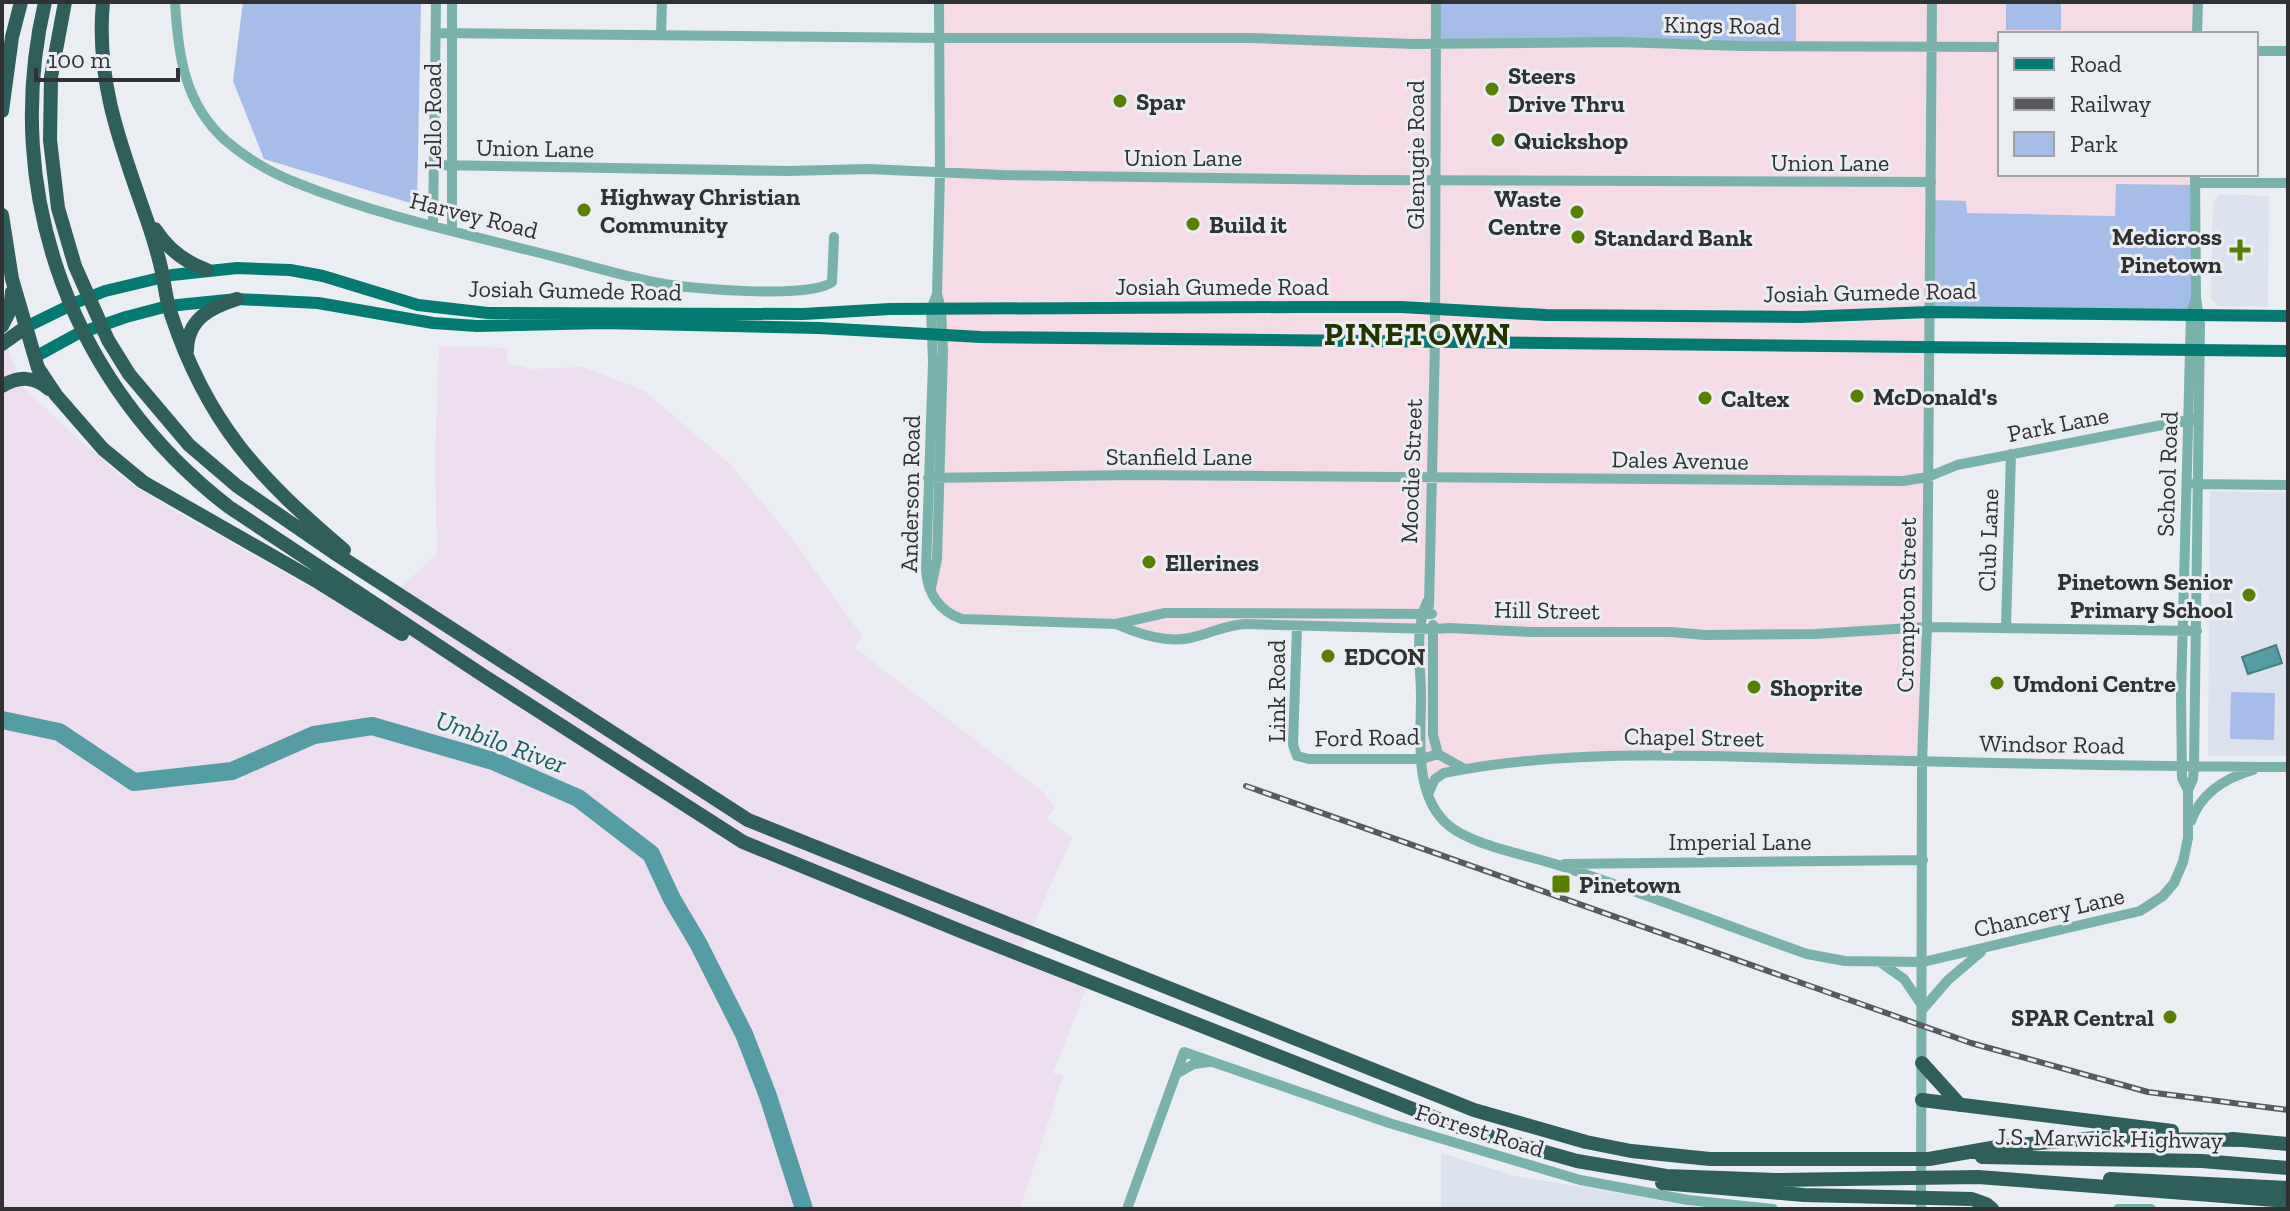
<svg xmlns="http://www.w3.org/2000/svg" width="2290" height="1211" font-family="'Zilla Slab',serif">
<rect width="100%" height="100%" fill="#eaedf2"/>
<path fill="#f4dbe5" d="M939 2H1435L1796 46V2H2006V30H2060L2061 2H2198L2197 34H2000V174H2195V185L2115 216 1966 213 1931 200 1922 761 1564 756 1424 782 1421 629 1227 625 1179 639 1116 624 962 618 935 600 942 308Z"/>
<path fill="#ecddef" d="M2 333 23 387 76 437 128 482 176 512 367 619 437 554 435 455 439 346 508 348 507 363 531 369 583 367 643 390 730 464 793 540 862 636 855 648 1043 792 1055 808 1046 818 1072 838 1017 960 1086 989 1053 1073 1063 1076 1020 1209H2Z"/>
<path fill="#dbe1ed" d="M2220 194 2269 196 2268 307 2218 306 2211 298 2213 201Z
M2210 491 2288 493V756H2208Z
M1441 1153 1515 1176 1710 1209H1441Z"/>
<path fill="#a6bde9" d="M243 2H421L417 205 264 159 233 81Z
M1435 2H1796V46L1435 43Z
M2006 2H2061V30H2006Z
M2116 184 2195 185V313L1929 312 1931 200 1966 201 1967 213 2115 216Z
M2231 692 2275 693 2274 740 2230 739Z"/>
<path fill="#549da5" stroke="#497d83" stroke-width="2" d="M2276 645 2282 663 2248 674 2242 657Z"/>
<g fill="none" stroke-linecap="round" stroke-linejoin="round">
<path stroke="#549da5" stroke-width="18" d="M2 720 59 732 134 782 232 771 314 735 372 726 493 761 578 798 651 854 672 899 698 943 744 1034 768 1096 804 1209"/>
<path stroke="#79b2ab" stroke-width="10" d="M175 2C178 54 184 103 225 140 246 158 271 173 297 183 374 214 456 232 536 252 577 262 618 275 659 283 688 289 812 299 832 282L834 237
M436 33 939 38H1250L1413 44 1619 42 1741 46 2000 47
M2197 34 2198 2
M661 35 662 2
M2256 51H2288
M434 165 786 171 868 169 1002 175 1361 180 1931 182
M2195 183H2288
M433 226 436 2
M452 231V2
M937 294 931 309 933 362 926 570C927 593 940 612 962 619L1116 624 1165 613H1183L1432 614
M928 478 1130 475 1903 481 1928 477 1957 465 2198 418
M2194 484 2288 485
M931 588 937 559 943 352 941 309 937 294 940 173 939 2
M1427 602C1414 629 1421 667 1421 697 1421 735 1414 790 1443 820 1465 845 1529 855 1561 866 1643 893 1725 925 1807 954L1845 961 1923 962 2140 911 2163 896 2174 883 2183 862 2188 838V790L2182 778 2181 695 2191 314 2196 298
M1429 606 1435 342 1436 2
M1116 624C1139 634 1165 643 1190 638 1209 634 1225 625 1245 624L1433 629 1450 628 1529 632H1671L1705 635 1815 634 1927 627 2197 631
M1433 625V735L1438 754
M1297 627 1293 745 1297 756 1309 759H1422L1438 754
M2006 627 2011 454
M1438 754 1463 768
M2188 790 2193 779 2194 766 2200 325 2196 298 2195 174
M1428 794 1435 779 1444 773C1570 748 1699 756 1826 759 1980 763 2134 766 2288 767
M2191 821C2201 793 2225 778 2253 770
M1564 864 1923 860
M1880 962 1904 979 1921 1004
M1923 1009 1948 980 1981 952
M1176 1074 1194 1064 1209 1062
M1127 1209 1184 1052 1389 1123 1580 1180 1688 1200 1773 1209
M1921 1209 1922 762 1927 627 1932 2
M2118 1209H2151"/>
<path stroke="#047b72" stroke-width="12" d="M26 327 77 302 105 291 172 275 237 268 290 270 323 276 418 305 488 313 803 314 890 309 1296 307H1401L1546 315 1800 317 1929 312 2288 316
M35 357 77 334 126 317 168 306 237 299 318 303 433 323 477 326 603 323 819 328 981 337 2288 351"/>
<path stroke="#2f5f5a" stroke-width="14" d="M45 2C0 194 73 387 229 507L484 676 743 842 963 932 1461 1128 1577 1161 1666 1176 1776 1180 1978 1177 2288 1201
M65 2 51 77 50 140 58 208 75 266 108 340 129 374 189 445 237 486 333 552 748 820 1474 1110 1586 1142 1631 1151 1710 1159H1929L1997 1147 2096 1138 2242 1140
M103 2C96 75 117 135 141 203 149 225 157 249 162 272 165 286 166 301 171 314 207 423 258 477 344 550
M2 111 12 37 21 2
M2 215 12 279 38 368 56 395 103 449 143 482 318 582 402 634
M155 229C168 249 184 262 207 270
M2 326 10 310 12 292
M2 344 26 327
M187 351C187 319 211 307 237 299
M2 386C19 376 33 376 49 389
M1922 1063 1960 1105
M1922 1100 2172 1131
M2232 1139 2288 1144
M1982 1157 2202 1161 2288 1168
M2110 1179 2288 1188
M1662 1183 1804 1195 1972 1199 1986 1204 1992 1209"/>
<defs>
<path id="rail" d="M1246 786 1971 1043 2148 1092 2288 1110"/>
</defs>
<use href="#rail" stroke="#58595c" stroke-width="6"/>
<use href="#rail" stroke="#eaedf2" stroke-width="3" stroke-dasharray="9" stroke-linecap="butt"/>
</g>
<g fill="#587f00" stroke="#eaedf2" stroke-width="3">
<circle cx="1492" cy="89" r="8"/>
<circle cx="1120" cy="101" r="8"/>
<circle cx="1498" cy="140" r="8"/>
<circle cx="584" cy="210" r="8"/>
<circle cx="1577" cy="212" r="8"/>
<circle cx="1193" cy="224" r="8"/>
<circle cx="1578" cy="237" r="8"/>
<path d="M2236 238h8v8h8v8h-8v8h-8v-8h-8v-8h8z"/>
<circle cx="1857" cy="396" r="8"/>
<circle cx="1705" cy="398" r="8"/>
<circle cx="1149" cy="562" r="8"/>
<circle cx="2249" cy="595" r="8"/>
<circle cx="1328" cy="656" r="8"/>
<circle cx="1997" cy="683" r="8"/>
<circle cx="1754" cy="687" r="8"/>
<rect x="1551" y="874" width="20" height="20" rx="4"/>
<circle cx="2170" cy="1017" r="8"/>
</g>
<g text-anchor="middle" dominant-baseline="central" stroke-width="6" stroke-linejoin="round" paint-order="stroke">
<g font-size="24" fill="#303133" stroke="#eaedf2">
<text transform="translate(1722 25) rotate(1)">Kings Road</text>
<text transform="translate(432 116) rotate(-90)">Lello Road</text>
<text transform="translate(535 148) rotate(1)">Union Lane</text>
<text transform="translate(1415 155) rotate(-90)">Glenugie Road</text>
<text x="1183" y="157">Union Lane</text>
<text x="1830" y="162">Union Lane</text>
<text transform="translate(474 215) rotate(14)">Harvey Road</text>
<text x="1222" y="286">Josiah Gumede Road</text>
<text transform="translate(575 290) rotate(1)">Josiah Gumede Road</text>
<text transform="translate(1870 292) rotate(-1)">Josiah Gumede Road</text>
<text transform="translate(2058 424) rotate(-11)">Park Lane</text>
<text x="1179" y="456">Stanfield Lane</text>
<text transform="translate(1680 460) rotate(1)">Dales Avenue</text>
<text transform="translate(1411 471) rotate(-88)">Moodie Street</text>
<text transform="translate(2167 474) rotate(-88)">School Road</text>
<text transform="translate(910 494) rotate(-89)">Anderson Road</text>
<text transform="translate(1988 540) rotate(-88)">Club Lane</text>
<text transform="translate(1906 605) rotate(-89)">Crompton Street</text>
<text transform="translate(1547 610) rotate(1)">Hill Street</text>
<text transform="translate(1276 691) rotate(-90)">Link Road</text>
<text transform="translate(1367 737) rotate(-1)">Ford Road</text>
<text transform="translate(1694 737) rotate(1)">Chapel Street</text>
<text transform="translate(2052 744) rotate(1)">Windsor Road</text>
<text x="1740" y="841">Imperial Lane</text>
<text transform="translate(2049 912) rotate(-13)">Chancery Lane</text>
<text transform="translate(1480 1130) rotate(17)">Forrest Road</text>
<text transform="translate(2109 1138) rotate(1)">J.S. Marwick Highway</text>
</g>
<g font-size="24" font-weight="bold" fill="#303133" stroke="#eaedf2" text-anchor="start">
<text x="1508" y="75">Steers<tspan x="1508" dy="28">Drive Thru</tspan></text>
<text x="1136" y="101">Spar</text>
<text x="1514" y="140">Quickshop</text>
<text x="600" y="196">Highway Christian<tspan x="600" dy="28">Community</tspan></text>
<text x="1561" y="198" text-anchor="end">Waste<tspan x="1561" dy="28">Centre</tspan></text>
<text x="1209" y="224">Build it</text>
<text x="2222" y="236" text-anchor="end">Medicross<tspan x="2222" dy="28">Pinetown</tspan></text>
<text x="1594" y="237">Standard Bank</text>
<text x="1873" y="396">McDonald's</text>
<text x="1721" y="398">Caltex</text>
<text x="1165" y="562">Ellerines</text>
<text x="2233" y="581" text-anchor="end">Pinetown Senior<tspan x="2233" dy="28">Primary School</tspan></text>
<text x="1344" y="656">EDCON</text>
<text x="2013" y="683">Umdoni Centre</text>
<text x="1770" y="687">Shoprite</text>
<text x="1579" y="884">Pinetown</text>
<text x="2154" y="1017" text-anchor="end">SPAR Central</text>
</g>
<g font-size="26" font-style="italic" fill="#1d5b61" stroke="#eaedf2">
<text transform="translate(501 742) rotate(20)">Umbilo River</text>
</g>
<g font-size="32" font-weight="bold" letter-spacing="2" fill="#223500" stroke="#eaedf2">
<text x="1418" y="334">PINETOWN</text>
</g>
</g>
<rect width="2290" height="1211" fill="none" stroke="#303133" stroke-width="8"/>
<rect x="1998" y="32" width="260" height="144" fill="#eaedf2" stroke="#a0a2a6" stroke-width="2"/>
<rect x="2014" y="58" width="40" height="12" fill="#047b72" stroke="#a0a2a6" stroke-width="2"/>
<text x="2070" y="72" font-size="24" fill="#303133">Road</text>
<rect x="2014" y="98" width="40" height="12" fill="#58595c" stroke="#a0a2a6" stroke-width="2"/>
<text x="2070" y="112" font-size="24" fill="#303133">Railway</text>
<rect x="2014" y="132" width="40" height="24" fill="#a6bde9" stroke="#a0a2a6" stroke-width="2"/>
<text x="2070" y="152" font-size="24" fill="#303133">Park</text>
<path d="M36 68v12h142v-12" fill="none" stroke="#303133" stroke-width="4"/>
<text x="48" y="68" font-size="24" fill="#303133" stroke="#eaedf2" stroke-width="6" paint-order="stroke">100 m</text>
</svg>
